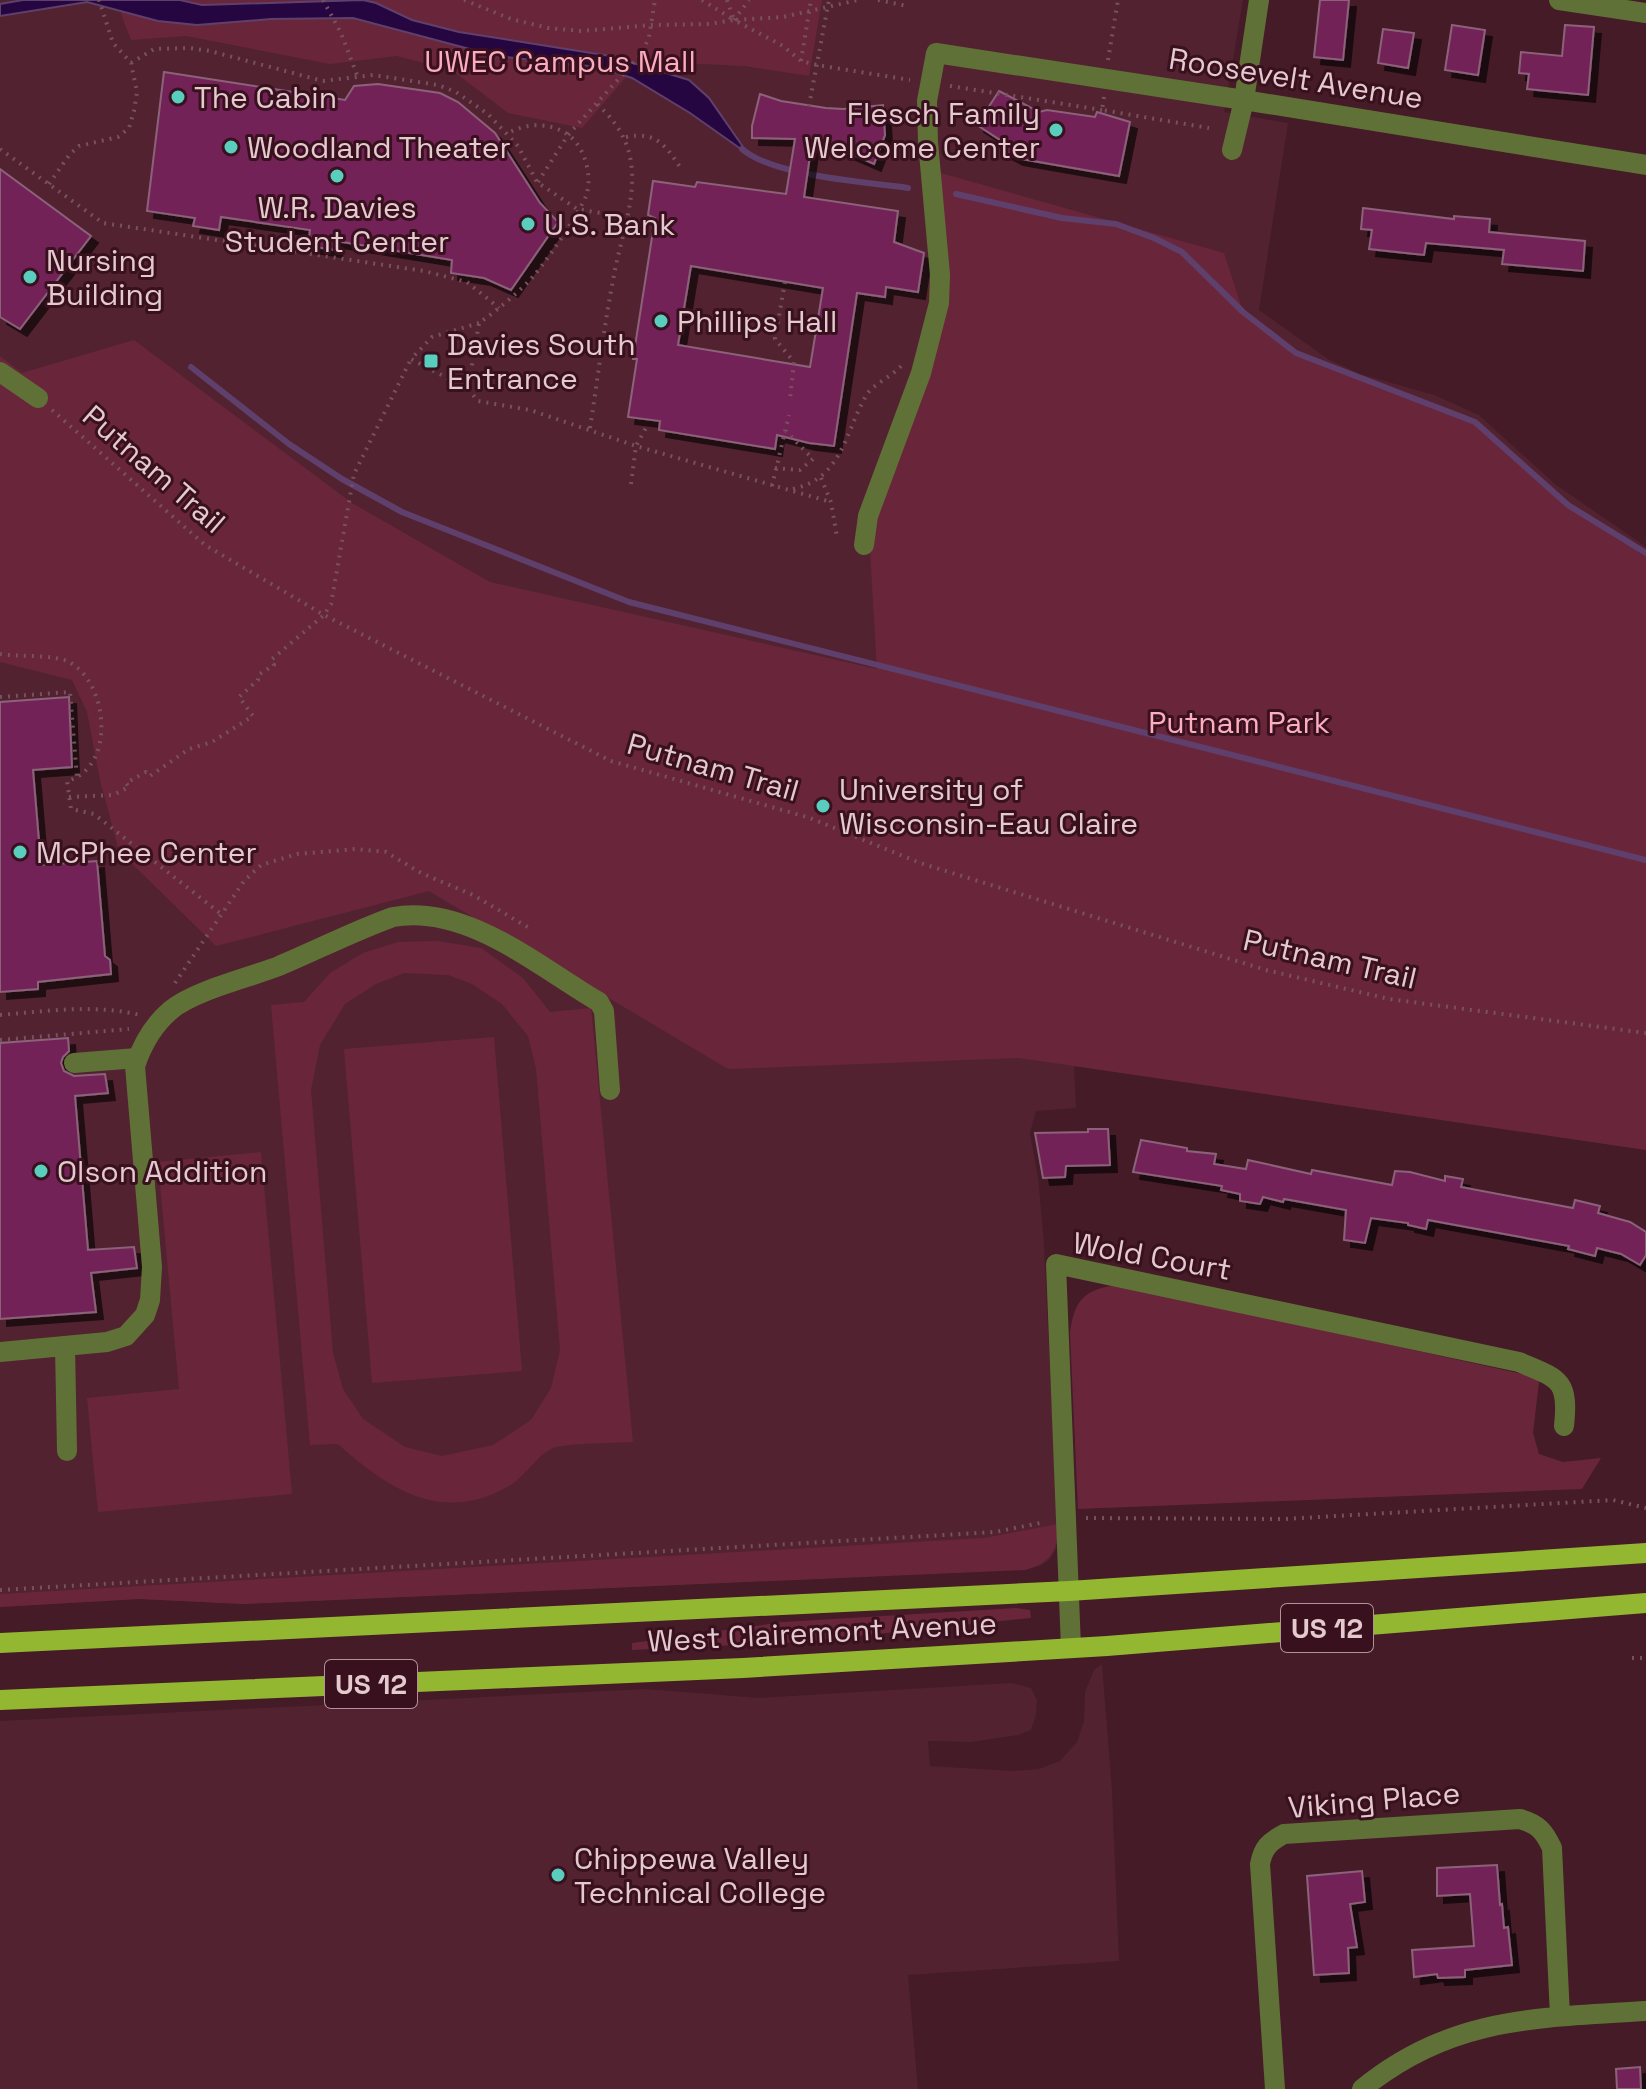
<svg xmlns="http://www.w3.org/2000/svg" width="1646" height="2089" font-family="'Space Grotesk',sans-serif">
<defs>
<filter id="shadow"><feDropShadow dx="7" dy="7" stdDeviation="0" flood-color="#0009"/></filter>
</defs>
<rect width="100%" height="100%" fill="#441b27"/>
<path fill="#522230" d="M0 0H1243L1224 112 1288 123 1259 310 1328 359 1360 374 1434 395 1479 415 1555 484 1646 547V1150L1074 1066 1076 1108 1036 1111 1030 1133 1038 1177 1044 1244 1058 1535 1056 1549 1049 1560 1040 1566 1025 1569 243 1604 139 1599 0 1607Z
M1102 1664 1112 1790 1119 1961 908 1975 918 2089H0V1721L645 1689 759 1698 1011 1683 1031 1688 1037 1700 1036 1715 1031 1730 1018 1735 971 1742 928 1741 930 1766 1013 1771 1039 1769 1060 1761 1077 1742 1084 1721 1085 1692 1094 1670Z"/>
<path fill="#69263b" fill-rule="evenodd" d="M116 0H822L809 76 744 66 640 61 582 128 508 113 452 70 397 56 330 64 186 36 131 40Z
M930 170 1224 253 1243 312 1296 353 1475 422 1568 505 1646 553V1150L1019 1058 728 1069 429 891 216 946 119 851 100 780 87 712 72 680 0 662V356L22 373 134 340 352 503 490 582 877 669 868 516 935 326Z
M437 941 481 948 523 978 550 1012 591 1008 633 1442C614 1443 569 1443 553 1448 538 1454 526 1475 512 1484 445 1526 389 1490 338 1444L310 1445 271 1005 304 1002 330 973 363 953 398 942ZM404 973 448 975 472 984 502 1004 528 1036 536 1068 560 1350 551 1388 531 1420 493 1445 442 1456 405 1447 363 1419 343 1389 333 1353 311 1090 320 1045 345 1004 376 984Z
M494 1037 522 1371 372 1383 344 1049Z
M261 1152 292 1494 98 1512 87 1398 179 1389 158 1162Z
M1117 1285 1532 1376 1539 1382 1533 1433 1539 1454 1563 1462 1601 1458 1582 1489 1078 1509 1070 1333C1074 1301 1084 1289 1117 1285Z
M1058 1524C1059 1551 1050 1563 1025 1570L243 1604 139 1599 0 1607V1594L984 1538Z
M1016 1608 1030 1610 1031 1618 800 1642 632 1650V1643L783 1622Z"/>
<path fill="#260641" stroke="#5f406c" stroke-width="2" d="M23 0H180L202 5 363 0 376 3 412 20 459 32 610 56 689 80 709 98 748 154 690 113 632 78 598 67 496 56 353 18 271 19 197 25 158 21 87 2 0 16V4Z"/>
<g fill="none" stroke-linecap="round" stroke-linejoin="round">
<path stroke="#5f406c" stroke-width="6" d="M742 149C773 176 865 182 908 188
M956 194 1062 218 1116 224 1154 238 1182 252 1243 312 1296 353 1475 422 1568 505 1646 553
M191 367 289 444 342 479 402 512 629 602 1646 860"/>
</g>
<path fill="#732359" stroke="#8b627a" stroke-width="2" fill-rule="evenodd" filter="url(#shadow)" d="M1320 0H1349L1343 60 1314 57Z
M1452 25 1485 30 1478 75 1445 70Z
M1565 25 1594 27 1588 95 1527 89 1529 74 1519 73 1521 52 1562 56Z
M1383 29 1414 33 1408 68 1378 63Z
M164 72 345 100 354 86 378 84 440 93 458 102 495 133 540 203 558 222 511 290 484 278 451 273 452 260 336 241 335 250 308 246 310 230 221 217 219 230 193 226 195 218 147 211Z
M999 91 1039 112 1047 110 1095 117 1097 112 1130 122 1119 176 1016 158 1003 151 1006 144 977 125Z
M760 94 781 101 826 108 843 109 883 105 885 135 874 164 849 153 812 142 804 197 898 211 894 242 924 253 918 292 886 287 885 297 857 293 834 446 809 443 777 435 775 449 659 430 660 421 628 417 637 359H633L655 218 648 215 653 181 695 187 697 182 786 194 795 139 752 138V126ZM691 266 823 288 810 367 678 345Z
M0 169 91 236 20 329 0 317Z
M1363 208 1454 219V216L1490 219 1489 232 1585 241 1583 271 1502 264 1504 250 1426 243 1424 255 1369 249 1372 230 1361 229Z
M69 697 72 767 33 770 41 865 97 861 105 956 110 960 111 974 38 982V989L0 992V702Z
M68 1038 69 1051 63 1057 61 1063 64 1071 74 1076 105 1074 108 1093 75 1096 88 1250 134 1247 137 1268 91 1273 96 1312 0 1319V1043Z
M1088 1129H1108L1110 1165 1066 1166 1065 1177 1043 1178 1035 1133 1088 1132Z
M1141 1140 1187 1148V1151L1216 1154 1214 1164 1246 1169 1248 1160 1311 1174 1312 1170 1392 1185 1395 1171 1410 1172 1445 1181V1176L1463 1179 1461 1187 1573 1208 1575 1200 1600 1206 1598 1213 1630 1222 1646 1232V1255L1640 1265 1621 1254 1597 1248 1595 1256 1568 1249 1569 1246 1428 1220 1426 1229 1408 1225V1223L1371 1218 1365 1243 1344 1240 1346 1210 1284 1199 1283 1202 1263 1197 1260 1204 1240 1201V1194L1221 1190 1222 1186 1133 1172Z
M1497 1865 1500 1905 1502 1904 1504 1928 1508 1927 1512 1965 1465 1970V1977L1438 1978 1437 1974 1414 1977 1412 1950 1474 1946 1470 1894 1437 1896V1868Z
M1362 1871 1365 1902 1350 1904 1357 1947 1348 1948 1349 1973 1314 1975 1307 1876Z
M1640 2067 1641 2089H1617L1616 2069Z"/>
<g fill="none" stroke-linecap="round" stroke-linejoin="round">
<path stroke="#76525c" stroke-width="4" stroke-dasharray="2 6" stroke-linecap="butt" d="M323 0 341 33 357 75
M464 0 511 19 548 28 581 31 652 25 709 24 734 20 783 46 801 61 817 65 910 80
M702 0 734 20 783 17 858 0
M727 0 733 17
M878 0 907 6
M734 20 749 0
M1108 60 1118 0
M801 61 811 0
M131 63 154 49 189 48 210 51 323 81 373 75 438 85 456 92 488 114 518 146 537 182 577 209 625 217 680 237
M950 86 1102 110
M1104 97 1102 110 1209 128
M809 106 829 0
M626 137C657 131 666 146 682 170
M0 149 103 223 424 271 467 282 499 308
M538 182 568 135 642 53 649 37 655 0
M49 184 70 154 79 146 118 137 129 128 134 111 137 92 131 63 113 43 99 0
M785 282 775 339 794 362 790 399
M479 323 432 337 411 359 468 389 478 401 530 410 636 446 831 502
M468 389 479 323C496 311 512 298 527 283 542 269 578 215 586 196 593 177 585 146 567 134 549 122 527 123 508 133
M52 410 205 545 324 615 611 761 810 818 920 863 1266 970 1389 999 1646 1033
M590 428C598 377 604 326 614 275 620 242 634 205 632 171 630 142 617 122 596 103
M775 468 800 470 813 459 786 431
M821 478 831 502 837 537
M631 484 636 446 647 426
M772 486 789 415
M793 489C843 478 845 431 867 394 873 385 892 376 901 366
M0 654C18 657 53 654 69 662 109 683 116 768 67 781L71 809 94 814 221 914
M0 697 70 692 77 778
M69 797 113 795 129 787 126 783 146 772 150 776 189 749 212 742 253 716 239 697 258 680V675L274 665 271 660 324 615 331 604 354 474 411 359
M175 983 244 881 261 865 297 854 356 849 386 852 421 873 473 895 531 929
M0 1015C48 1011 93 1004 140 1015
M0 1040 129 1029
M1086 1518 1284 1519 1613 1500 1646 1508
M0 1590 995 1532 1045 1522
M1632 1658H1646"/>
<path stroke="#607137" stroke-width="20" d="M1559 0 1646 13
M1232 150 1244 100 1259 0
M0 372 38 398
M864 545 868 516 921 373 939 303 940 275 928 142 927 101 936 53 1244 100 1646 165
M74 1063 137 1058
M65 1346 67 1451
M0 1352 107 1342 126 1336 145 1315 150 1300 152 1267 135 1066C142 1045 153 1025 171 1010 193 991 251 977 279 966 317 950 354 931 393 917 467 904 539 967 599 1002L604 1011 610 1090
M1071 1648 1056 1264 1519 1362C1559 1379 1569 1379 1564 1426
M1275 2089 1260 1864C1263 1848 1269 1842 1284 1834L1520 1819C1538 1824 1544 1831 1552 1848L1560 2016
M1362 2089C1451 2016 1538 2018 1646 2011"/>
<path stroke="#94b731" stroke-width="20" d="M0 1643 1069 1591 1646 1553
M0 1700 743 1668 1107 1646 1646 1603"/>
</g>
<g fill="#59cebe" stroke="#39111e" stroke-width="3">
<circle cx="178" cy="97" r="8"/>
<circle cx="1056" cy="130" r="8"/>
<circle cx="231" cy="147" r="8"/>
<circle cx="337" cy="176" r="8"/>
<circle cx="528" cy="224" r="8"/>
<circle cx="30" cy="277" r="8"/>
<circle cx="661" cy="321" r="8"/>
<rect x="423" y="353" width="16" height="16" rx="4"/>
<circle cx="823" cy="806" r="8"/>
<circle cx="20" cy="852" r="8"/>
<circle cx="41" cy="1171" r="8"/>
<circle cx="558" cy="1875" r="8"/>
</g>
<g text-anchor="middle" dominant-baseline="central" stroke-width="6" stroke-linejoin="round" paint-order="stroke">
<g fill="#39111e" stroke="#b1929a" stroke-width="2">
<rect x="1281" y="1604" width="92" height="48" rx="6"/>
<rect x="325" y="1660" width="92" height="48" rx="6"/>
</g>
<g font-size="28" font-weight="bold" fill="#e4c9cf">
<text x="1327" y="1628">US 12</text>
<text x="371" y="1684">US 12</text>
</g>
<g font-size="30" fill="#fbacbf" stroke="#39111e">
<text x="560" y="61">UWEC Campus Mall</text>
<text x="1239" y="722">Putnam Park</text>
</g>
<g font-size="30" fill="#e4c9cf" stroke="#39111e">
<text transform="translate(1296 78) rotate(9)">Roosevelt Avenue</text>
<text transform="translate(154 469) rotate(41)">Putnam Trail</text>
<text transform="translate(713 767) rotate(16)">Putnam Trail</text>
<text transform="translate(1330 959) rotate(13)">Putnam Trail</text>
<text transform="translate(1152 1256) rotate(10)">Wold Court</text>
<text transform="translate(822 1632) rotate(-3)">West Clairemont Avenue</text>
<text transform="translate(1374 1800) rotate(-5)">Viking Place</text>
</g>
<g font-size="30" fill="#e4c9cf" stroke="#39111e" text-anchor="start">
<text x="194" y="97">The Cabin</text>
<text x="1040" y="113" text-anchor="end">Flesch Family<tspan x="1040" dy="34">Welcome Center</tspan></text>
<text x="247" y="147">Woodland Theater</text>
<text x="337" y="207" text-anchor="middle">W.R. Davies<tspan x="337" dy="34">Student Center</tspan></text>
<text x="544" y="224">U.S. Bank</text>
<text x="46" y="260">Nursing<tspan x="46" dy="34">Building</tspan></text>
<text x="677" y="321">Phillips Hall</text>
<text x="447" y="344">Davies South<tspan x="447" dy="34">Entrance</tspan></text>
<text x="839" y="789">University of<tspan x="839" dy="34">Wisconsin-Eau Claire</tspan></text>
<text x="36" y="852">McPhee Center</text>
<text x="57" y="1171">Olson Addition</text>
<text x="574" y="1858">Chippewa Valley<tspan x="574" dy="34">Technical College</tspan></text>
</g>
</g>
</svg>
